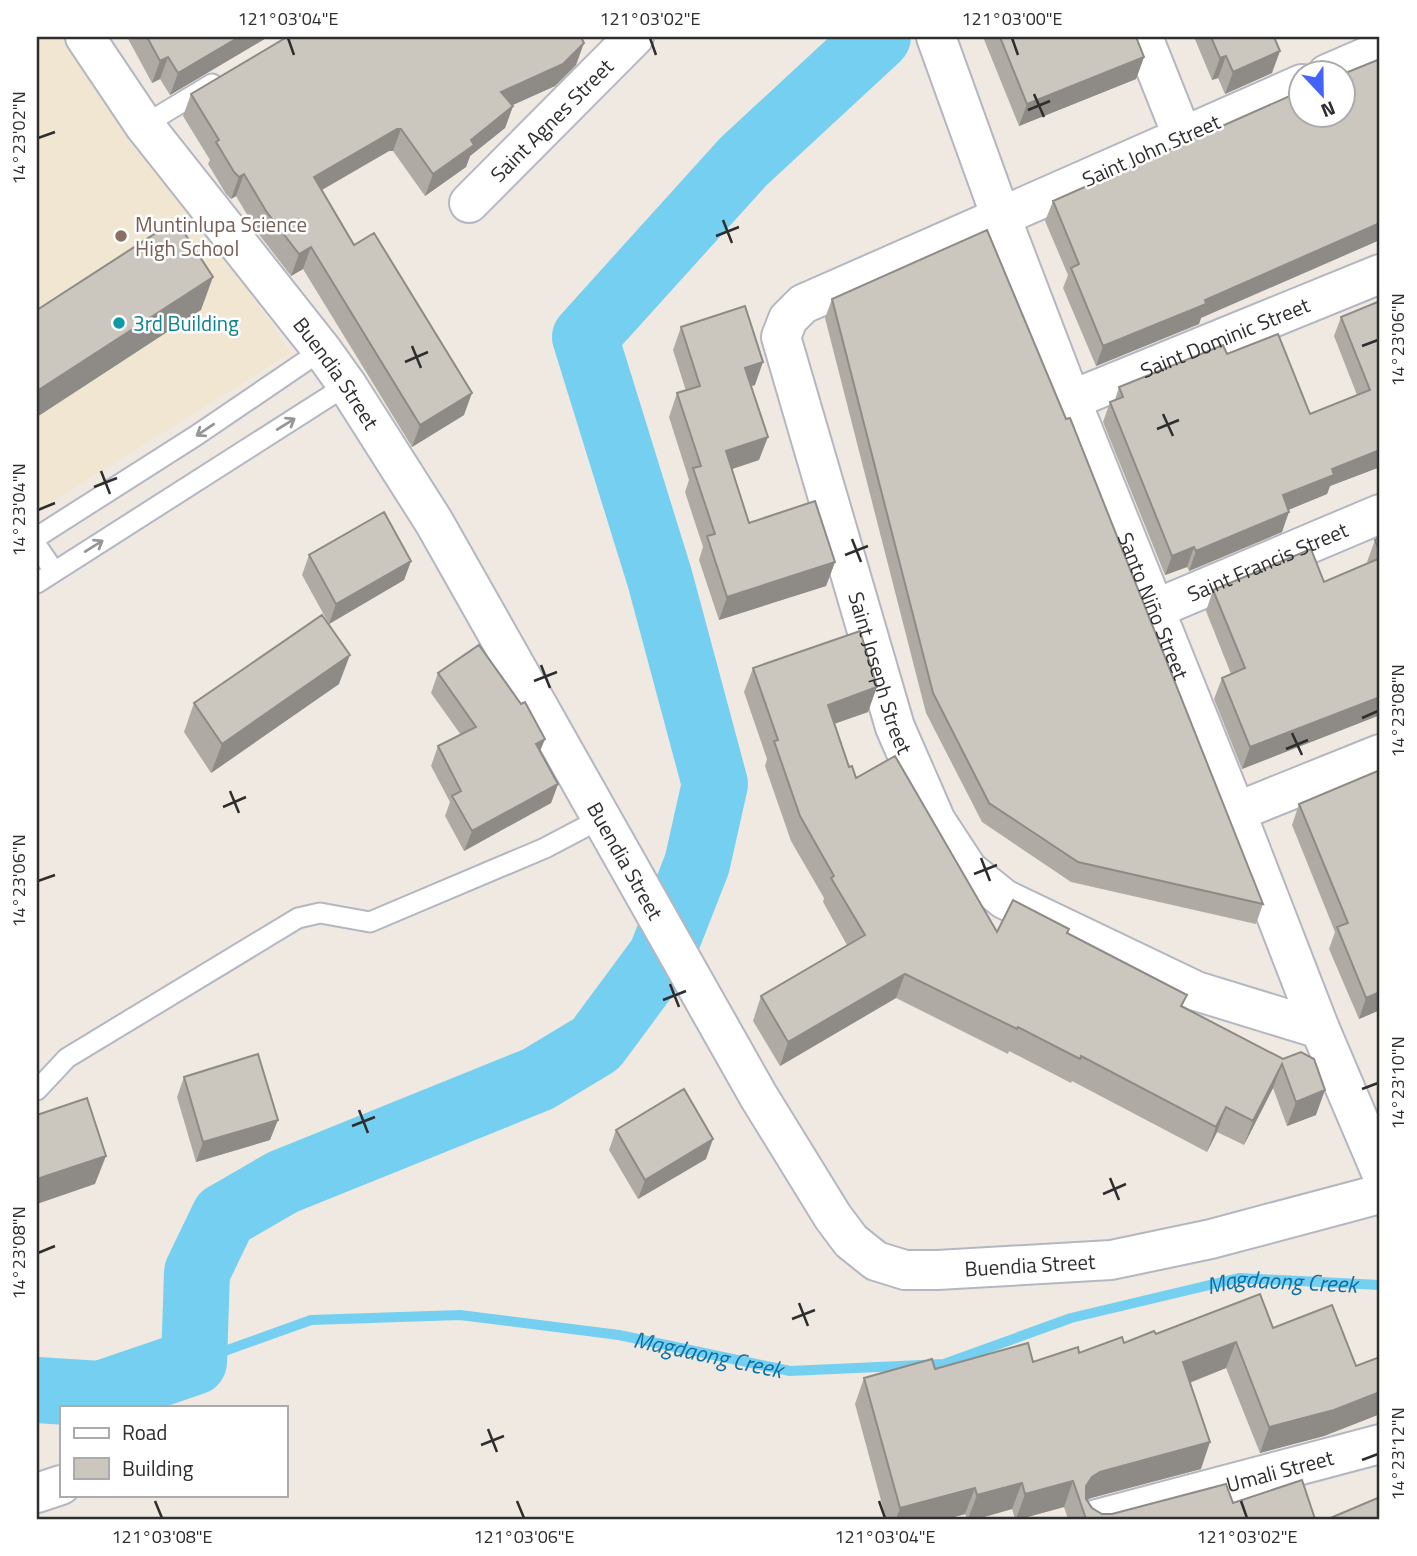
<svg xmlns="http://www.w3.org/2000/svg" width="1417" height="1556" font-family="'Titillium Web',sans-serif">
<rect width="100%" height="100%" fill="#efe9e1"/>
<path fill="#f0e6d1" d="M37 37H65L101 94 156 171 255 300 291 353 37 511Z"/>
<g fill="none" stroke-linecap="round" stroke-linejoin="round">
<path stroke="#75cff0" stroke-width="10" id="s1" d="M194 1362 311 1320 460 1315 619 1335 790 1371 944 1364 1071 1318 1239 1278 1380 1285"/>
<path stroke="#75cff0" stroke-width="66" d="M37 1390 100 1394 194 1362 197 1272 224 1216 283 1182 538 1079 596 1044 661 956 697 864 715 784 660 579 585 337 743 162 878 37"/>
<defs>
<path id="lane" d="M144 125 212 84
M37 537 197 435 322 350
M37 546 54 571
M37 583 347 385
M37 1090 67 1058 298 918 320 913 370 922 545 848 602 818"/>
<g id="street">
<path id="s2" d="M936 37 1001 217 1071 400 1236 812 1320 1029 1380 1170"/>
<path d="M1143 37 1182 135"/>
<path d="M1327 74 1380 51"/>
<path id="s3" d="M1302 84 803 304 788 319 781 337 895 727 936 821 968 870 1004 899 1196 991 1320 1029"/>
<path id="s4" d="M469 203 634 37"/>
<path id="s5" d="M1071 400 1380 274"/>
<path id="s6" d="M1155 609 1380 514"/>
<path d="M1236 812 1380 754"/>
<path d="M37 1493 61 1485"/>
<path id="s7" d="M1097 1519 1380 1444"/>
</g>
<g id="secondary">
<path id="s8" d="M85 37 144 125 322 350 347 385 434 522 759 1097 833 1217 851 1241 876 1261 905 1270H937L1111 1260 1211 1239 1380 1194"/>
</g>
</defs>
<use href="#lane" stroke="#b4b7c1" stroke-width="23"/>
<use href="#street" stroke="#b4b7c1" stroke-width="42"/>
<use href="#secondary" stroke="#b4b7c1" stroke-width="42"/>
<use href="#lane" stroke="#fff" stroke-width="19"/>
<use href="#street" stroke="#fff" stroke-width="38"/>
<use href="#secondary" stroke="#fff" stroke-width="38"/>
</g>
<path fill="#afaba4" d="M127 37H268L170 95 160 79 152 83Z
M983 37H1136L1144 57 1136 79 1019 126Z
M1194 37H1274L1272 73 1225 94 1218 78 1212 80Z
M576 65 555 86 512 105 513 106 505 128 470 156 466 167 425 196 393 151H389L322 190 354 245 464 415 412 447 303 269 291 276 258 233 236 196 231 199 226 194 208 164 210 160 183 116 191 94Z
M1053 201 1201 318 1199 324 1096 366 1063 288 1068 275 1045 221Z
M832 299 1263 904 1256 924 1071 882 982 822 926 713 825 318Z
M1380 301V467L1330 486 1327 494 1288 510 1282 532 1189 571 1187 567 1165 575 1103 422 1110 402 1115 400 1119 387 1227 354 1310 414 1357 395 1334 336 1341 317Z
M681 327 755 385 751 386 759 460 732 469 749 523 835 562 826 586 719 620 699 560 703 547 685 492 689 480 669 417 677 393 686 391 673 350Z
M1380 538V715L1242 769 1214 699 1222 678 1231 674 1206 611 1213 590 1324 582 1368 563 1367 562 1375 540Z
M309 555 411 561 404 580 329 624 302 575Z
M753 668 868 712 834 724 849 767 856 778 997 932 1068 933 1187 995 1182 1007 1283 1059 1316 1115 1287 1126 1273 1088 1244 1145 1217 1132 1207 1152 1072 1081 1071 1083 1009 1051 1008 1054 896 998 780 1066 753 1021 761 996 847 945 823 902 824 898 791 841 765 766 767 759 744 692Z
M438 673 540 752 558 784 551 803 464 851 445 816 450 802 431 766 438 746 461 735 431 693Z
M339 684 211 773 184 732 194 703Z
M1380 770V1010L1359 1019 1329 949 1335 932 1292 825 1299 804Z
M184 1077 270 1140 196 1162 177 1097Z
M616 1130 706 1159 638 1199 609 1150Z
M1273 1328 1356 1366 1380 1357V1416V1414L1324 1436 1260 1453 1226 1368 1190 1383 1201 1469 1091 1498 1087 1500 1092 1508 1102 1514 1233 1503 1315 1519H1068L1064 1507 1020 1519H1015L1012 1509 977 1519H967L965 1514 947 1519H886L855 1404 864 1378 935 1369 1033 1362 1124 1343 1156 1334Z"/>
<path fill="#8e8b86" d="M239 37H268L170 95 178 73Z
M584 43 576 65 555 86 493 114 501 92Z
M1280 51 1272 73 1225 94 1233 72Z
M1226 56 1218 78 1212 80 1220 58Z
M168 57 160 79 152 83 160 61Z
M1144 57 1136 79 1019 126 1027 104Z
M513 106 505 128 470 156 466 167 425 196 433 174 471 140Z
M397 129H401L393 151H389L306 199 314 177Z
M244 174 236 196 231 199 239 177Z
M1380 223V240L1201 318 1199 324 1096 366 1103 346 1205 300Z
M311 247 303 269 291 276 299 254Z
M213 277 201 310 37 417V391Z
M763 362 755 385 737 391 745 368Z
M472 393 464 415 412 447 420 425Z
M768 437 759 460 717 474 726 451Z
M1380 450V467L1330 486 1327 494 1276 515 1283 495 1332 469Z
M1289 512 1282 532 1189 571 1196 551Z
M1194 547 1187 567 1165 575 1172 556Z
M411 561 404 580 329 624 336 604Z
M835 562 826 586 719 620 727 597Z
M350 655 339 684 211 773 222 744Z
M877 687 868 712 819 729 828 705Z
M1380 697V715L1242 769 1250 747Z
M545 739 537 759 536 744Z
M558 784 551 803 464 851 472 831Z
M905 974 896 998 780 1066 788 1042Z
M1380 992V1010L1359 1019 1366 998Z
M1282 1064 1273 1088 1244 1145 1253 1121Z
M1325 1090 1316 1115 1287 1126 1296 1102Z
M1226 1107 1217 1132 1207 1152 1216 1127Z
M278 1120 270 1140 196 1162 203 1142Z
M713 1139 706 1159 638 1199 645 1180Z
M106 1156 95 1184 37 1204V1179Z
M1236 1342 1226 1368 1173 1389 1183 1362Z
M1380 1392V1414L1324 1436 1260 1453 1269 1427Z
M1210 1442 1201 1469 1091 1498 1082 1503 1086 1486 1092 1477 1100 1472Z
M1073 1481 1064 1507 1020 1519H1016L1025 1494Z
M1022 1483 1012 1509 977 1519H968L977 1495Z
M975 1488 965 1514 947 1519H896L900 1508Z"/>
<path fill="#cbc7bf" stroke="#8e8b86" stroke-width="2" d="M147 37H239L178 73 168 57 160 61Z
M287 37H581L584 43 563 64 501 92 513 106 471 140 474 145 433 174 401 129H397L314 177 354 245 374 233 472 393 420 425 311 247 299 254 266 211 244 174 239 177 234 172 216 142 219 140 191 94Z
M1000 37H1136L1144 57 1027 104Z
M1211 37H1274L1280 51 1233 72 1226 56 1220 58Z
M1380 59V223L1205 300 1206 304 1103 346 1071 268 1079 264 1053 201 1301 91V116H1343V74Z
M176 220 213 277 37 391V310Z
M987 230 1066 419 1070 418 1263 904 1078 862 989 803 933 693 832 299Z
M1380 301V450L1332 469 1334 475 1283 495 1289 512 1196 551 1194 547 1172 556 1110 402 1123 397 1119 387 1223 345 1227 354 1278 334 1310 414 1370 390 1341 317Z
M745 306 763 362 745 368 768 437 726 451 749 523 815 501 835 562 727 597 707 536 715 534 693 468 701 466 677 393 700 386 681 327Z
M384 512 411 561 336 604 309 555Z
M1380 538V553L1375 540Z
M1311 549 1324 582 1380 558V697L1250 747 1222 678 1245 668 1213 590Z
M322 615 350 655 222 744 194 703Z
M860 631 877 687 828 705 849 767 852 766 856 778 895 756 997 932 1013 900 1069 929 1067 933 1187 995 1181 1006 1283 1059 1301 1052 1314 1059 1325 1090 1296 1102 1282 1064 1253 1121 1226 1107 1216 1127 1081 1056 1080 1059 1018 1027 1017 1029 905 974 788 1042 761 996 865 935 831 878 834 876 800 816 774 741 778 740 753 668Z
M479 645 521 704 525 702 545 739 536 744 558 784 472 831 452 796 461 791 438 746 476 727 438 673Z
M1380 770V992L1366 998 1337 927 1348 923 1299 804Z
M258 1054 278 1120 203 1142 184 1077Z
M684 1089 713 1139 645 1180 616 1130Z
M87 1098 106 1156 37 1179V1115Z
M1260 1294 1273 1328 1332 1305 1356 1366 1380 1357V1392L1334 1410 1269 1427 1236 1342 1183 1362 1210 1442 1100 1472 1092 1477 1086 1486V1499L1092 1508 1102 1514H1112L1226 1484 1233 1503 1302 1480 1315 1519H1086L1073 1481 1025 1494 1022 1483 977 1495 975 1488 900 1508 864 1378 932 1359 935 1369 1028 1343 1033 1362 1078 1347 1079 1353 1122 1337 1124 1343 1154 1331 1156 1334Z
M1380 1497V1519H1328Z"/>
<defs><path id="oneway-shaft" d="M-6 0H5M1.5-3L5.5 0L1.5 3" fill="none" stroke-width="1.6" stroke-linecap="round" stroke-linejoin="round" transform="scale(1.75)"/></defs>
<g stroke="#969696">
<use href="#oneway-shaft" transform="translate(286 424) rotate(-32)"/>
<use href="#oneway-shaft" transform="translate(205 430) rotate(146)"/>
<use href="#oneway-shaft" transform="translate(94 546) rotate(-32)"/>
</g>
<path fill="none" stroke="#2e2e2e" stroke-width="2.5" d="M288 38 294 55M650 38 656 55M1012 38 1018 55M1034 94 1044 117M1028 110 1050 101M38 138 55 132M723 220 732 243M716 236 739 227M412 346 421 368M1362 346 1378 340M405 362 428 352M1163 414 1173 436M1157 429 1179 420M101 471 110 494M94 487 117 478M38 510 55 503M852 539 861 562M845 555 868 546M541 665 550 688M534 681 557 672M1362 718 1378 711M1292 733 1302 755M1286 749 1308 740M230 791 239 813M223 807 246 797M981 858 990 881M974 874 997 865M38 881 55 875M670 984 679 1007M663 1000 686 991M1362 1089 1378 1083M359 1110 368 1133M352 1126 375 1117M1110 1178 1119 1200M1103 1194 1126 1184M38 1253 55 1246M799 1303 808 1326M792 1319 815 1310M488 1429 497 1452M481 1445 504 1436M1362 1460 1378 1454M155 1501 162 1518M517 1501 524 1518M879 1501 885 1518M1241 1501 1247 1518"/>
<circle fill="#8d6e63" stroke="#fff" stroke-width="2.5" cx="121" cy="236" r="7"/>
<circle fill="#0f9aa8" stroke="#fff" stroke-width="2.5" cx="119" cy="323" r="7"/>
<g text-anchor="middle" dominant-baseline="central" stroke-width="5" stroke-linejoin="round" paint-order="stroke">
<g font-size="21" fill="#2e2e2e" stroke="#fff">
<text stroke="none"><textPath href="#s4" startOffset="117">Saint Agnes Street</textPath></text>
<text transform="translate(1151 150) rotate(-24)">Saint John Street</text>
<text stroke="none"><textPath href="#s5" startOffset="166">Saint Dominic Street</textPath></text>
<text stroke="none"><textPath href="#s8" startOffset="420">Buendia Street</textPath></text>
<text stroke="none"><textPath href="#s6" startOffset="122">Saint Francis Street</textPath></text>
<text stroke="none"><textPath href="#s2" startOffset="609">Santo Niño Street</textPath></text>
<text stroke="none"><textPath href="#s3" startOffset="936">Saint Joseph Street</textPath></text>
<text stroke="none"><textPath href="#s8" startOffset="987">Buendia Street</textPath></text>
<text stroke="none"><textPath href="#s8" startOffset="1617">Buendia Street</textPath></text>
<text stroke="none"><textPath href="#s7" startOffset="189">Umali Street</textPath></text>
</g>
<g font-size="21" fill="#785e54" stroke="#fff" text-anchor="start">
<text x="135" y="224">Muntinlupa Science<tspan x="135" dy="24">High School</tspan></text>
</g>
<g font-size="21" fill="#0d838f" stroke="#fff" text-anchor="start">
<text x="133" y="323">3rd Building</text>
</g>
<g font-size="23" font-style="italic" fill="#0d6fa3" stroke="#fff">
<text stroke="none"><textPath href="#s1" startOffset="1113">Magdaong Creek</textPath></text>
<text stroke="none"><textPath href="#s1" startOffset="525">Magdaong Creek</textPath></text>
</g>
</g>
<rect width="1417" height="1556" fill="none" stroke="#ffffff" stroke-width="77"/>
<rect x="60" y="1406" width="228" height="91" fill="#ffffff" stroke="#ababab" stroke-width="2"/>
<rect x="74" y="1428" width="35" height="10" fill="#ffffff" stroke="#ababab" stroke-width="2"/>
<text x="122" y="1440" font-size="21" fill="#2e2e2e">Road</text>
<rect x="74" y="1458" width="35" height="21" fill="#cbc7bf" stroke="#ababab" stroke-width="2"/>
<text x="122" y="1476" font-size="21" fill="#2e2e2e">Building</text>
<g transform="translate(1322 94) rotate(158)"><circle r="33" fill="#ffffff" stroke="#ababab" stroke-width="2"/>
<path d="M0-5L12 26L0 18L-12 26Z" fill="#4264fb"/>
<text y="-10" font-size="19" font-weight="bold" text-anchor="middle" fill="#2e2e2e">N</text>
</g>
<rect x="38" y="38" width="1340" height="1480" fill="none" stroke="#2e2e2e" stroke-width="2.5"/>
<g font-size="18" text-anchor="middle" fill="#2e2e2e">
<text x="288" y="25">121°03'04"E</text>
<text x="650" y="25">121°03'02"E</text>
<text x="1012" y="25">121°03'00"E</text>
<text transform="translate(19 138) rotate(-90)" y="6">14°23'02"N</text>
<text transform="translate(1398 340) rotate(-90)" y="6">14°23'06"N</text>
<text transform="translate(19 510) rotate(-90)" y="6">14°23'04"N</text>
<text transform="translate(1398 711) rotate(-90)" y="6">14°23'08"N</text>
<text transform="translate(19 881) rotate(-90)" y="6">14°23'06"N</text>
<text transform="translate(1398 1083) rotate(-90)" y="6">14°23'10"N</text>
<text transform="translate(19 1253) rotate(-90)" y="6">14°23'08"N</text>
<text transform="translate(1398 1454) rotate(-90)" y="6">14°23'12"N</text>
<text x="162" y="1543">121°03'08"E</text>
<text x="524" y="1543">121°03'06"E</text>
<text x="885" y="1543">121°03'04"E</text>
<text x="1247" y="1543">121°03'02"E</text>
</g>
</svg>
